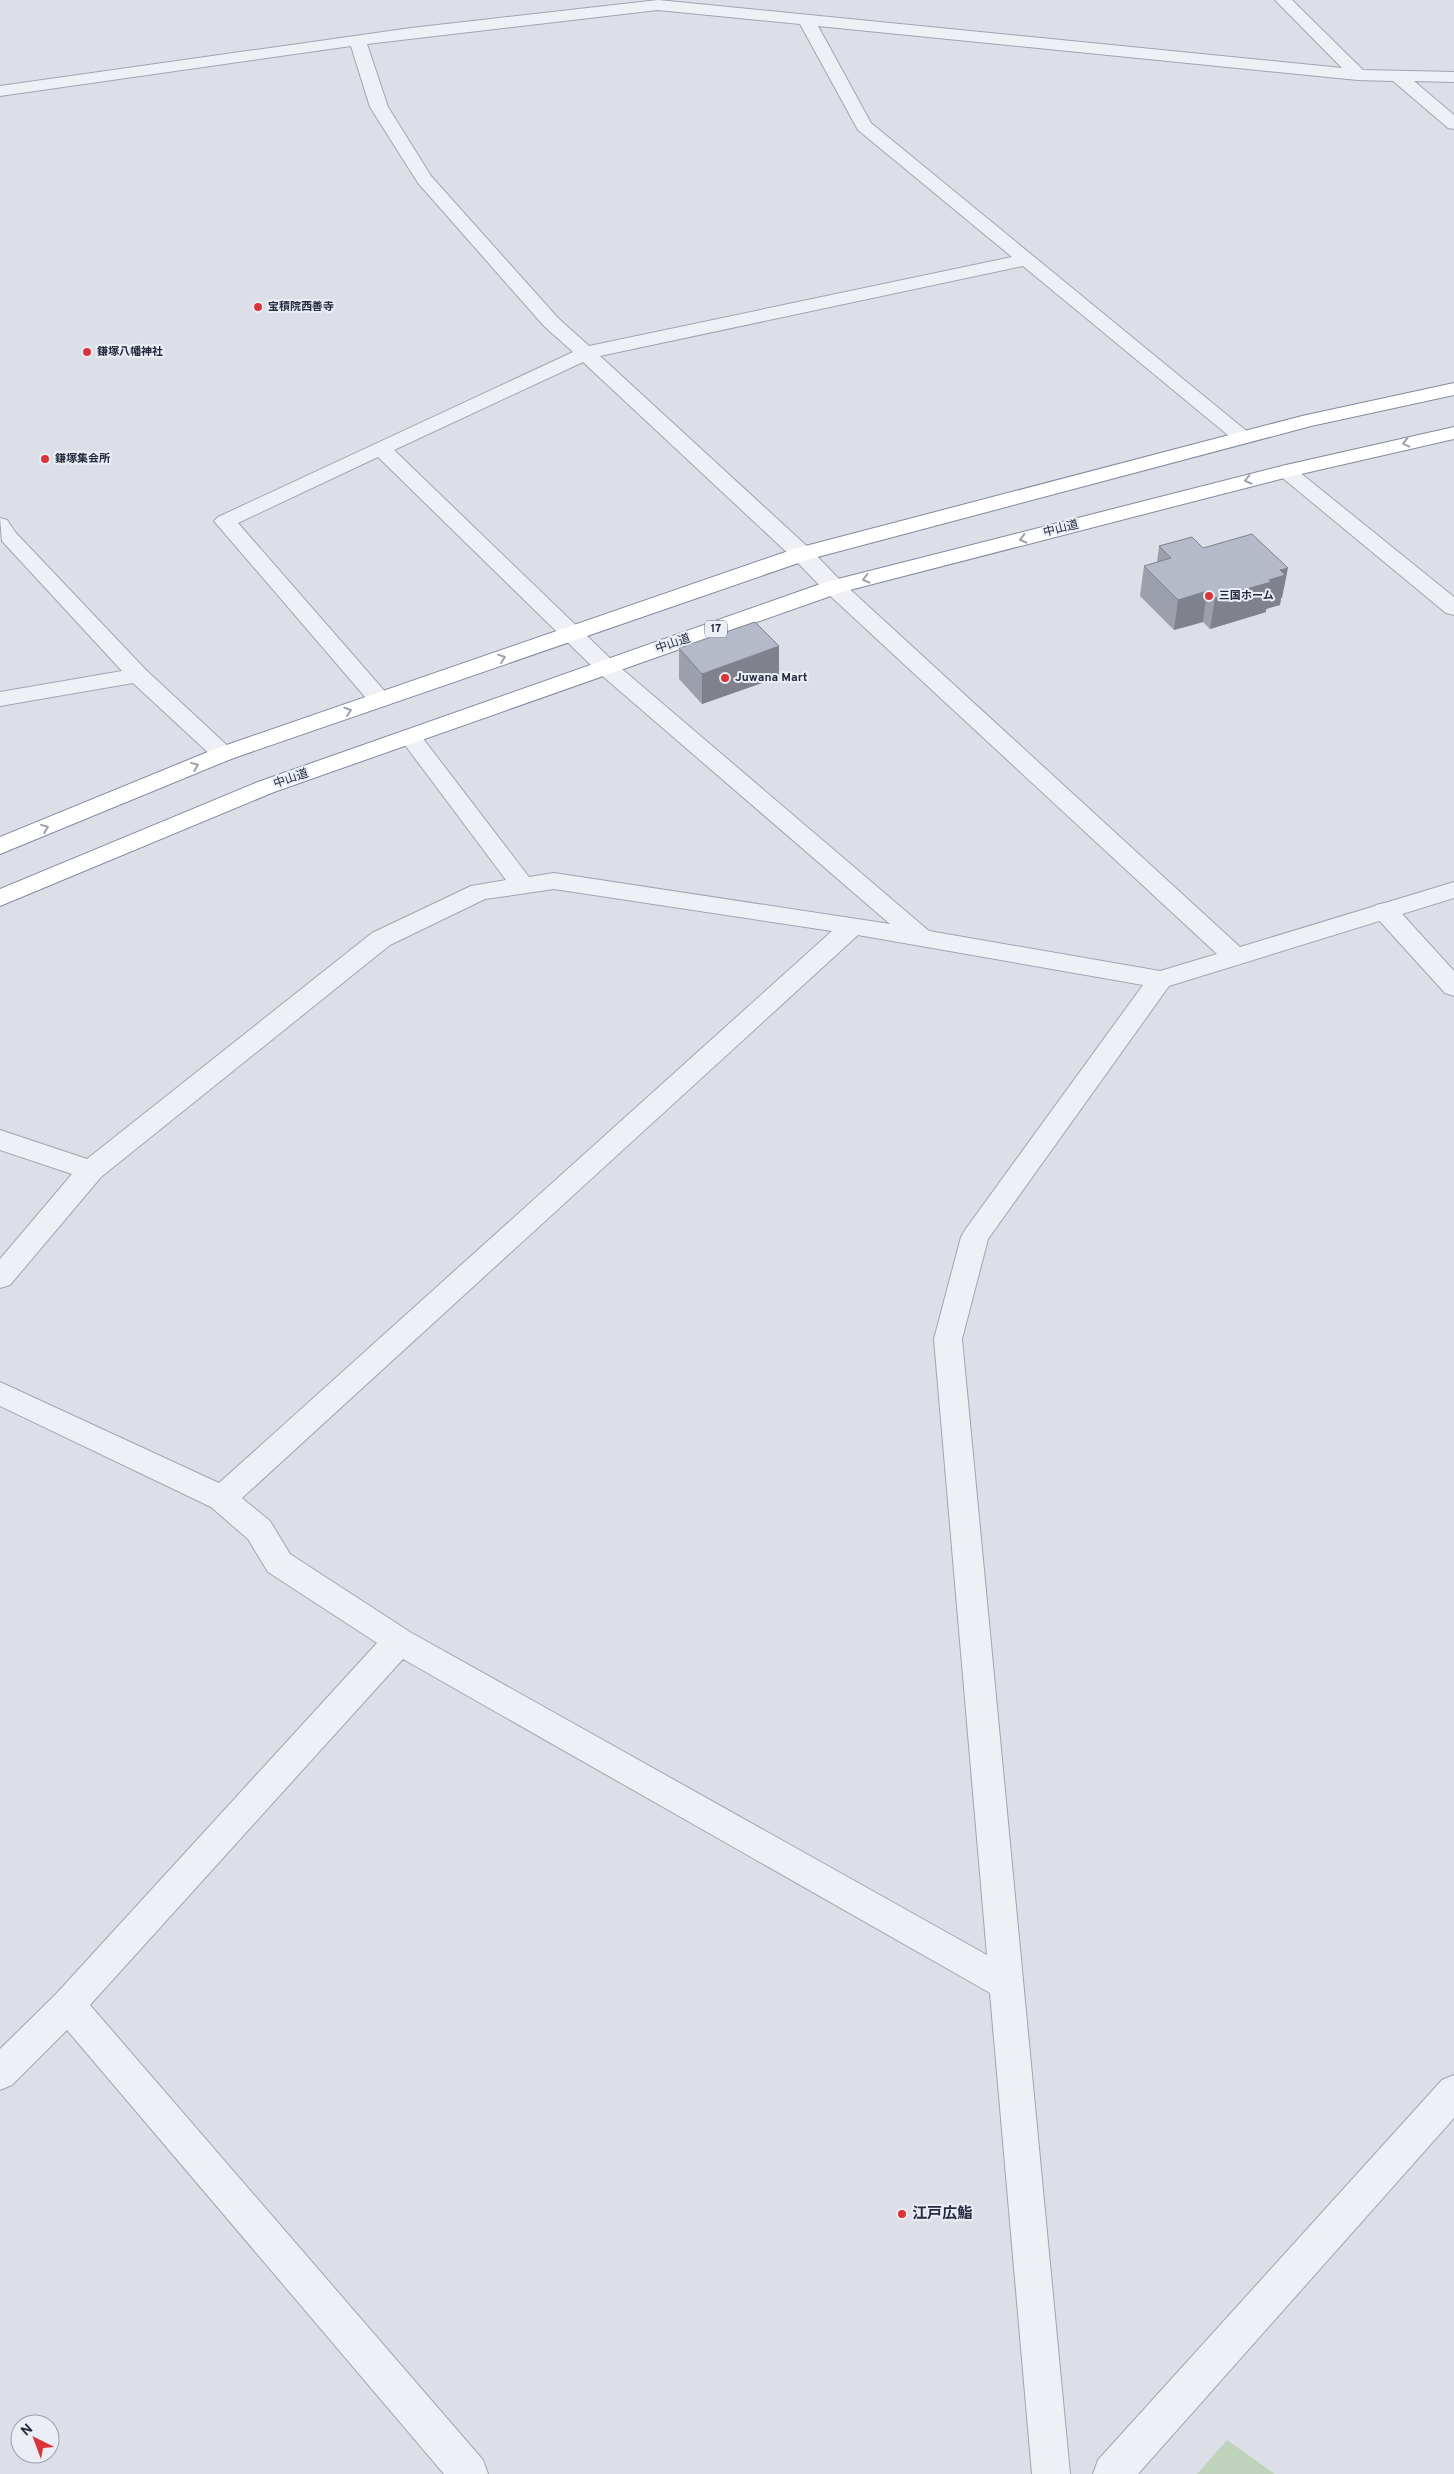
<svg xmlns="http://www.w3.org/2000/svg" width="1454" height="2474" font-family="Overpass,'Noto Sans JP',sans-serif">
<rect width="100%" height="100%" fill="#dcdfe8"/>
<path fill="#bfd2bc" d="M1227 2440 1275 2474H1197Z"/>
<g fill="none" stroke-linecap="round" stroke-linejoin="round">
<defs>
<path id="service" d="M1385 903 1394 905 1454 971V996L1445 993 1376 917 1373 911 1376 905Z"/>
<path id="minor" d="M658 0 1342 68 1275 0H1292L1363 70 1454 72V82L1414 81 1454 115V129L1448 128 1393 81 1358 80 818 26 871 123 1249 433 1252 437 1249 441 1242 443 1235 441 1023 266 600 356 810 549 842 582 1240 947 1454 882V898L1169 986 988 1239 962 1339 1070 2474H1032L990 1993 403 1659 90 2005 483 2460 488 2474H444L67 2030 12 2085 0 2090V2049L56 1994 377 1643 268 1572 248 1539 211 1507 0 1406V1382L219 1483 832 931 554 889 485 899 390 945 101 1177 10 1285 0 1288V1259L72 1174 0 1150V1130L87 1159 372 933 471 886 506 880 399 737 402 732 410 730 418 732 529 877 554 873 890 924 599 673 378 457 238 523 388 695 391 700 388 705 380 707 372 705 214 521 218 517 573 352 544 326 418 183 370 107 351 46 0 96V86L411 28ZM658 10 800 24 858 130 1012 257 589 346 558 318 431 176 388 107 367 44ZM583 362 794 559 826 592 1217 954 1160 971 929 931 615 663 394 450ZM858 935 1143 985 965 1230 961 1237 934 1339 987 1955 410 1632 290 1554 270 1521 242 1498Z
M1286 465 1293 467 1454 597V615L1446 613 1279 475 1276 471 1279 467Z
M0 518 7 520 16 533 146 670 231 749 235 754 231 759 223 761 215 759 133 683 0 706V692L122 671 2 541Z
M1454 2075V2118L1138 2474H1093L1098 2460 1442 2080Z"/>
<path id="trunk" d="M1454 383V395L1311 426 810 559 231 759 0 854V837L215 749 794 549 1302 416Z
M1454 427V439L1288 477 842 592 274 792 0 906V889L258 782 826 582 1286 465Z"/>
</defs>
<use href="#service" stroke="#a1a5b2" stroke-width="2"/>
<use href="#minor" stroke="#a1a5b2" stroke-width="2"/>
<use href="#trunk" stroke="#828a9f" stroke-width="2"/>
<use href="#service" fill="#eff0f6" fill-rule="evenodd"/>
<use href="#minor" fill="#eff0f6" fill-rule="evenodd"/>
<use href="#trunk" fill="#fff" fill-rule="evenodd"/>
</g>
<path fill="#9ca0ac" d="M1159 546 1203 548 1282 598H1281L1280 605 1266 609V612L1210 629 1203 622 1174 630 1140 596 1144 566 1157 562Z
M679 648 779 677 702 704 679 679Z"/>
<path fill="#7f828c" d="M1288 568 1282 598H1281L1280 605 1266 609V612L1210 629 1215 598 1269 580 1280 570Z
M1207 591 1203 622 1174 630 1178 600Z
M779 646V677L702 704V674Z"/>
<path fill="#b5bac8" stroke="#7f828c" d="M1252 534 1288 568 1280 570 1285 575 1269 580 1271 582 1215 598 1207 591 1178 600 1144 566 1171 558 1159 546 1192 537 1203 548Z
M755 622 779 646 702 674 679 648Z"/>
<defs><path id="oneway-chevron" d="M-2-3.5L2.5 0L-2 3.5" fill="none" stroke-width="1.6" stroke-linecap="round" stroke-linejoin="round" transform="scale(1.25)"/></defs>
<g stroke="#9ca0a9">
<use href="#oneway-chevron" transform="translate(1406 443) rotate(167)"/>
<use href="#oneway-chevron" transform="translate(1248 480) rotate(166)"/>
<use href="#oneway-chevron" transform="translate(1023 539) rotate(166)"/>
<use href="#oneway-chevron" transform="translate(866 579) rotate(166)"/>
<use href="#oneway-chevron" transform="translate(502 658) rotate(-19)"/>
<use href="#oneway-chevron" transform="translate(348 711) rotate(-19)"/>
<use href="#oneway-chevron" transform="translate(195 766) rotate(-22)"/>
<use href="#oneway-chevron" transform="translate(45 828) rotate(-22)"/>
</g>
<g fill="#da3339" stroke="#ebeef5" stroke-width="2">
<circle cx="258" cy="307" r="5"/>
<circle cx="87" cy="352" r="5"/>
<circle cx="45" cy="459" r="5"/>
<circle cx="1209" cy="596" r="5"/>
<circle cx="725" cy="678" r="5"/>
<circle cx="902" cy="2214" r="5"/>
</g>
<g text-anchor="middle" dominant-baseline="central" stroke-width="4" stroke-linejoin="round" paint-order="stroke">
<g font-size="11" font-weight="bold" fill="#242b3f" stroke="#ebeef5" text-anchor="start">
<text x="268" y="307">宝積院西善寺</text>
<text x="97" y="352">鎌塚八幡神社</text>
<text x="55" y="459">鎌塚集会所</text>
<text x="1219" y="596">三国ホーム</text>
</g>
<rect fill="#ebeef5" stroke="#606676" stroke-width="1" x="705" y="620.5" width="22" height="17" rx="4"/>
<g font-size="11" font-weight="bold" fill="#242b3f">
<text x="716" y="629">17</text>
</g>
<g font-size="12" fill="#242b3f" stroke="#ebeef5">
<text transform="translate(1061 529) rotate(-14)">中山道</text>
<text transform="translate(673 644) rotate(-19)">中山道</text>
<text transform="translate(291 779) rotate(-19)">中山道</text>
</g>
<g font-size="12" font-weight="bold" fill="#242b3f" stroke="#ebeef5" text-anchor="start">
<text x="735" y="678">Juwana Mart</text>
</g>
<g font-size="15" font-weight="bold" fill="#242b3f" stroke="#ebeef5" text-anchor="start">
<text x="912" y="2214">江戸広鮨</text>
</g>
</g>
<g transform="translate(35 2439) rotate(318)"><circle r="24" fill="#ebeef5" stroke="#9ba0ac"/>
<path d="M0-4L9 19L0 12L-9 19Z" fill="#da3339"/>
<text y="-8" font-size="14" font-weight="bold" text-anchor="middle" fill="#242b3f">N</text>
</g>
</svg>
